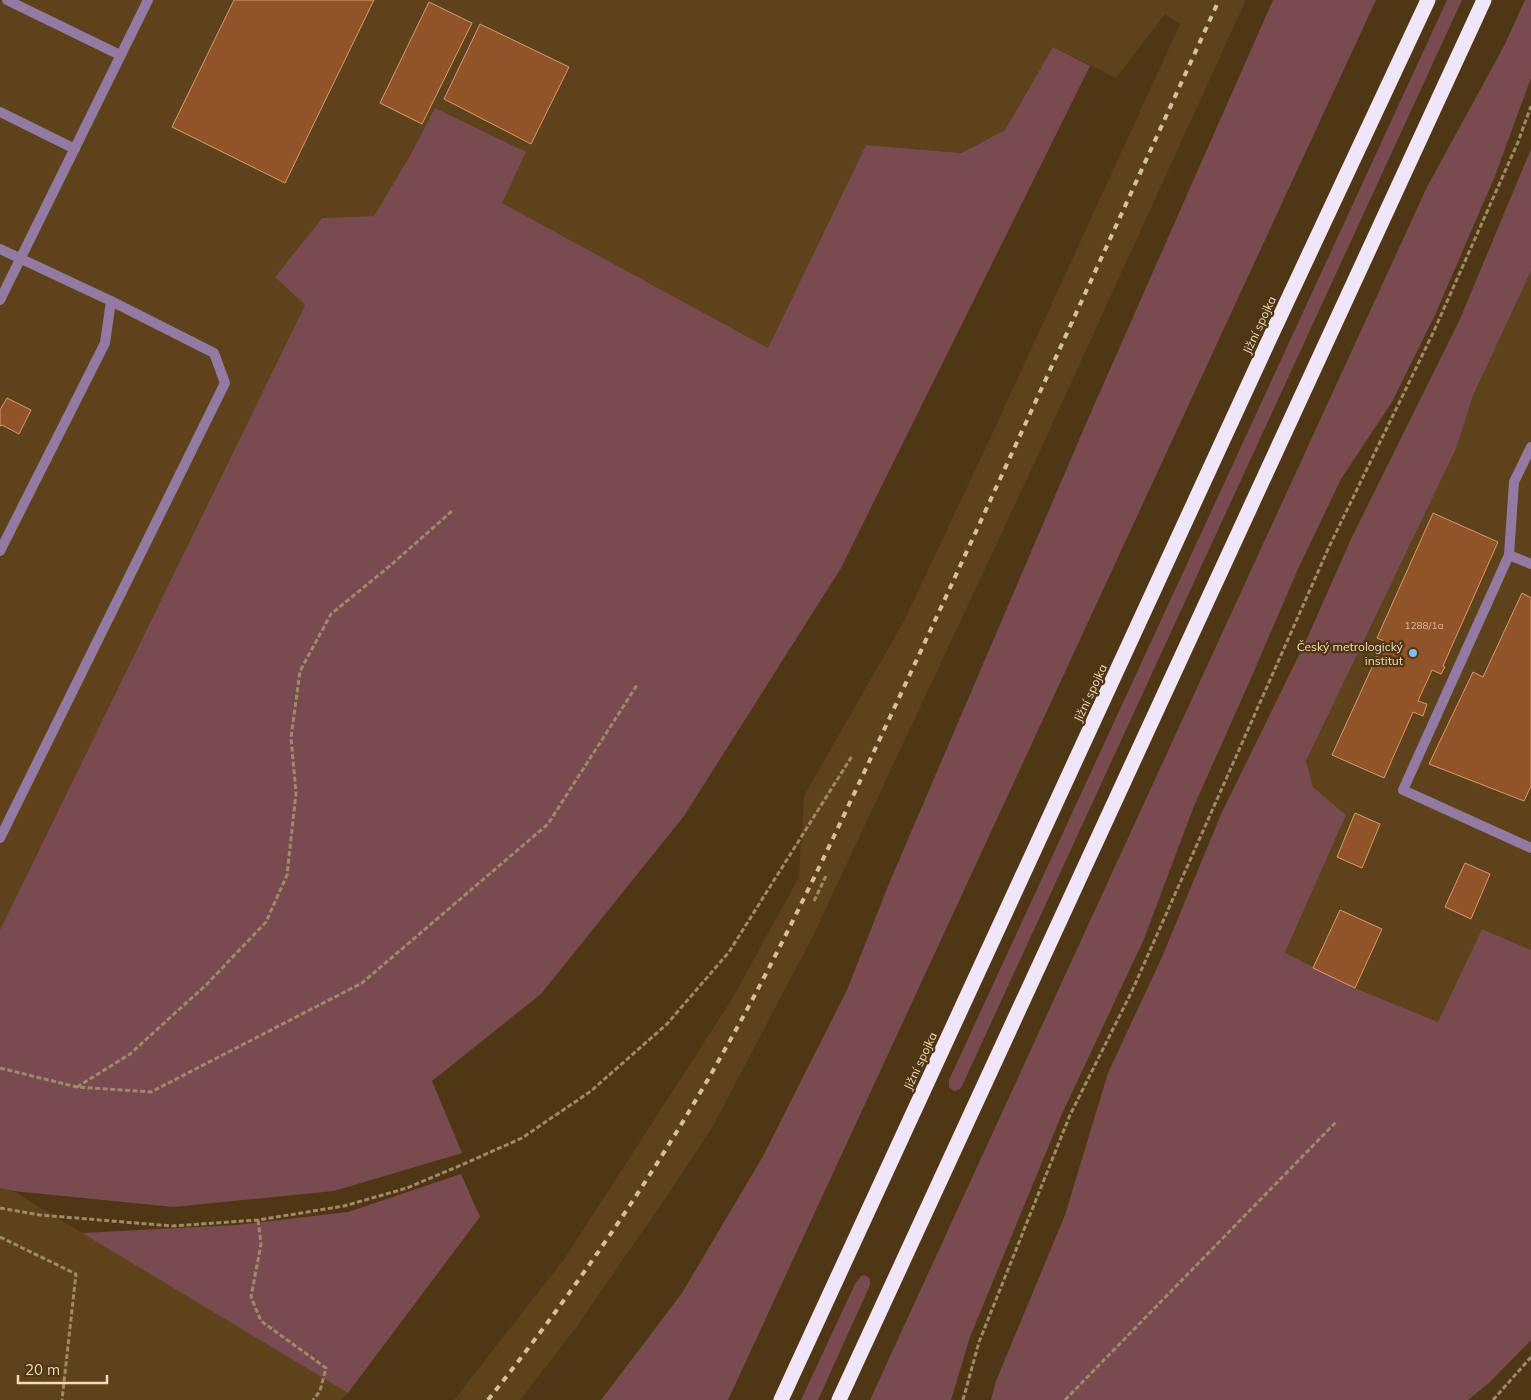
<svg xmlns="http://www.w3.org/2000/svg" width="1531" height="1400" font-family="Mulish,sans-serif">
<rect width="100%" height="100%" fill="#4f3715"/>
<path fill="#5d421b" d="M0 0H1246L1034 464 813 936 713 1126 669 1193 575 1329 520 1400H454L565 1258 732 999 799 877 804 796 904 621 994 430 1180 24 1165 14 1116 78 1053 47 1005 130 961 153 866 145 768 348 411 154 374 216 322 218 275 277 305 305 0 930Z
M1531 271V950L1482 929 1439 1022 1355 988 1285 954 1346 815 1313 787 1306 761 1456 449 1473 396Z
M0 1188 13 1191 348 1393 341 1400H0Z"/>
<path fill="#774b4f" d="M1273 0H1376L728 1400H601L682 1293 762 1158 847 990 888 886 1088 419Z
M1447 0H1462L962 1086 960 1089 954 1091 949 1087V1080Z
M1525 0H1531V78L1495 176 1435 315 1392 402 1341 479 1298 569 1248 685 1194 806 1144 939 1061 1116 970 1337 951 1400H870L1427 187 1504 46Z
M1053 47 1090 66 841 568 684 816 541 994 432 1081 462 1153 334 1191 173 1207 13 1191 0 1188V930L305 305 275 277 322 218 374 216 411 154 435 108 526 152 502 203 768 348 866 145 961 153 1005 130Z
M1531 149V271L1473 396 1456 449 1306 761 1313 787 1346 815 1285 953 1355 988 1438 1022 1482 929 1531 950V1340L1490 1382 1468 1400H991L996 1381 1065 1215 1108 1073 1162 957 1222 812 1305 643 1351 539 1460 319Z
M461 1174 480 1217 348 1393 82 1233 236 1225 348 1212Z
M864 1275 868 1277 870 1279V1285L818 1400H801L855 1284 861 1276Z"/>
<path fill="#915428" stroke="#db986c" d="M234 0H374L285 183 172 127Z
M429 2 472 23 422 124 380 103Z
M480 24 569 67 531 144 444 99Z
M7 398 31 410 19 434 2 425 0 426V410Z
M1433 513 1498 542 1443 666 1445 667 1441 674 1432 670 1418 701 1427 704 1423 716 1413 712 1384 778 1332 755 1384 641 1377 638Z
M1522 593 1531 598V786L1524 801 1429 764 1473 672 1483 677Z
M1355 813 1380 824 1362 868 1337 857Z
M1465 863 1490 874 1471 919 1445 907Z
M1340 910 1382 929 1355 988 1313 968Z"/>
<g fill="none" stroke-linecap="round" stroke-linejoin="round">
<path stroke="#a18968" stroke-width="3" stroke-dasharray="5 2.5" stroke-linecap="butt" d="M814 901 826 876
M0 1068 77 1087 151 1092 362 983 548 824 637 685
M77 1087 130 1054 206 985 266 922 287 875 296 793 291 738 300 671 331 614 391 565 452 511
M0 1208 40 1215 172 1226 258 1220 344 1206 407 1188 466 1163 522 1138 591 1091 667 1024 729 952 852 756
M258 1220 261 1244 251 1297 261 1321 326 1368 320 1391 313 1400
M0 1237 76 1274 62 1400
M963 1400 979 1342 1070 1115 1132 991 1329 547 1433 333 1518 142 1531 106
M1065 1400 1336 1122
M1493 1400 1531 1357"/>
<path stroke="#947aa2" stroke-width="10" d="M7 0 120 55
M0 112 75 149
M0 249 111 301 214 353 225 383 0 838
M0 300 148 0
M1531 447 1514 482 1509 555 1403 790 1531 848
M0 551 105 343 111 301
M1509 555 1531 564"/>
<path stroke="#f1e5f8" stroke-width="15" d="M781 1400 1275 327 1428 0
M839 1400 1484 0"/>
<path stroke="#d8c09f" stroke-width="4" stroke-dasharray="6 6" stroke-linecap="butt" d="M488 1400C577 1288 658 1170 728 1044 763 982 795 917 826 853 866 769 905 685 944 601 1036 401 1128 200 1219 0"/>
</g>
<circle fill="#86bbfb" stroke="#4f3715" stroke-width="2" cx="1413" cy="653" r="5"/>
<g text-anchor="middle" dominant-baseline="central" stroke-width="4.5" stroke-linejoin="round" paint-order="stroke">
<g font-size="10" fill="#dab896">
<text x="1424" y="625">1288/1a</text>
</g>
<g font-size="12" fill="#f2daba" stroke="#4f3715">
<text transform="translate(1259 325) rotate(-65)">Jižní spojka</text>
<text transform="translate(1090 693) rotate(-65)">Jižní spojka</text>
<text transform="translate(920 1061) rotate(-65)">Jižní spojka</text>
</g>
<g font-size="12" fill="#f2daba" stroke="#4f3715" text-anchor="end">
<text x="1403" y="646">Český metrologický<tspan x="1403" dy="14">institut</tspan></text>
</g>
</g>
<path d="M18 1375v8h89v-8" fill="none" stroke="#f2daba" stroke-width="2.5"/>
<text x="25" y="1375" font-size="15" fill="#f2daba" stroke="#4f3715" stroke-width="4" paint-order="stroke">20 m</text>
</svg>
